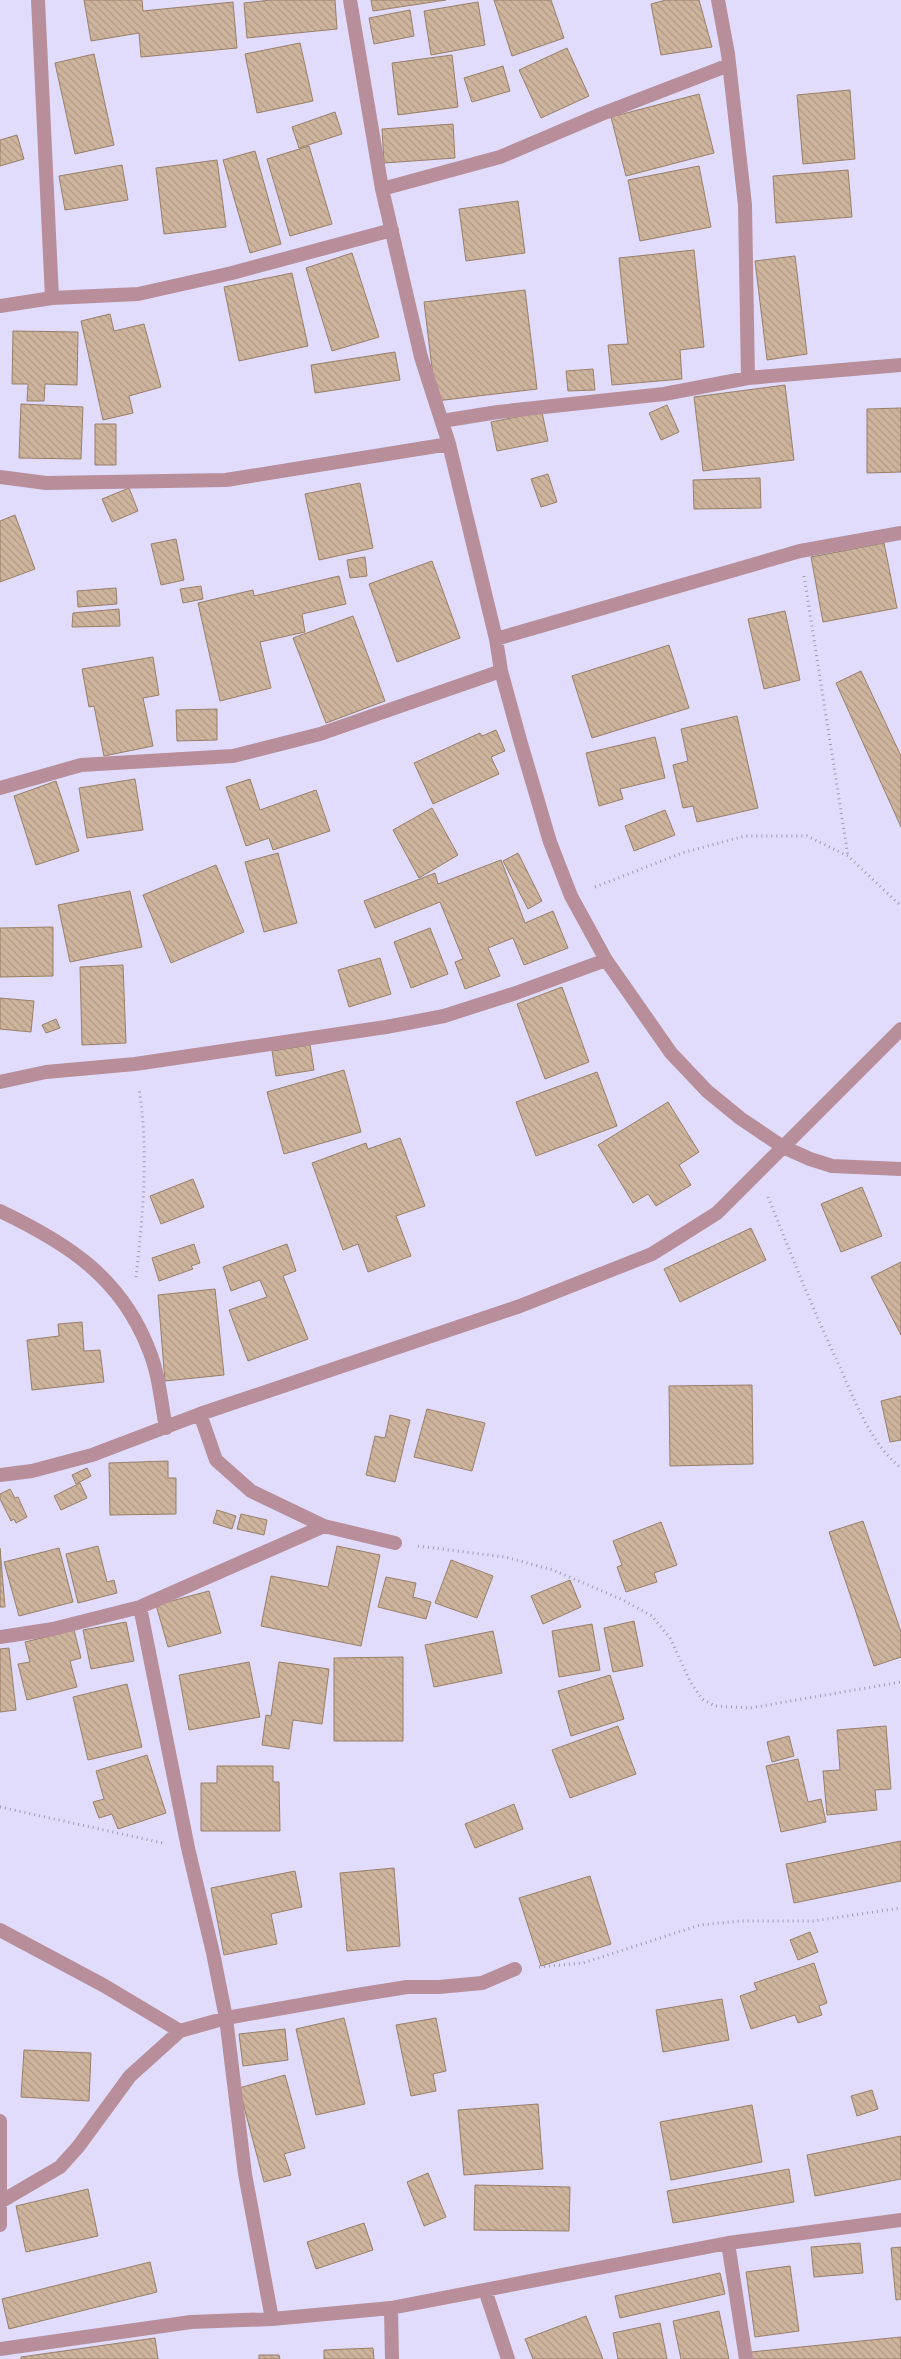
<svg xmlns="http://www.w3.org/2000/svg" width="901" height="2359" font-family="Raleway,sans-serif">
<defs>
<pattern id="building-back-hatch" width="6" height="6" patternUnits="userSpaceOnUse" patternTransform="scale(1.25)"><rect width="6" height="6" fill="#ceb49d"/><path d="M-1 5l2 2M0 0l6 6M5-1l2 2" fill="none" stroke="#b09a87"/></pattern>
</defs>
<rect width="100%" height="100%" fill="#e1dcfc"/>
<path fill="url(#building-back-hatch)" stroke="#987f69" d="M84 0H142L143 11 233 2 237 48 141 57 139 33 91 41Z
M271 0H335L337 29 247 38 244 3Z
M371 0H446L373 11Z
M494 0H551L564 38 512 56Z
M666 0H699L712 47 661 55 651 4Z
M478 2 485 45 431 55 424 11Z
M410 10 414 36 374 44 369 18Z
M300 43 313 101 257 113 245 54Z
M567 48 589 96 541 118 519 70Z
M94 54 114 145 75 154 55 63Z
M452 55 458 107 398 115 392 63Z
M503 66 510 91 472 102 464 78Z
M850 90 855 159 803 164 797 95Z
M699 94 714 153 626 176 611 117Z
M335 112 342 134 299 148 292 127Z
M453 124 455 158 384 163 382 129Z
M17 135 24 159 0 166V140Z
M309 146 332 224 290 236 267 159Z
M255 151 281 244 250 253 223 160Z
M217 160 226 227 164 234 156 168Z
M122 165 128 200 65 210 59 176Z
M699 166 711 227 640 241 628 180Z
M848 170 852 217 776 223 773 176Z
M518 201 525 253 466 261 459 209Z
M694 250 704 347 680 350 682 379 612 385 608 345 628 344 619 258Z
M352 253 379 337 332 351 306 268Z
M795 256 807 354 767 360 755 261Z
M292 273 308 346 239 361 224 287Z
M525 290 537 389 436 401 424 302Z
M110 314 114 331 144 324 161 387 129 396 133 413 103 420 81 321Z
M13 331 78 332 77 385 45 384 44 401H27L28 384H12Z
M395 352 400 380 315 393 311 365Z
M593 369 595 390 568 391 566 371Z
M785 385 794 460 703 471 694 397Z
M21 404 83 407 81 459 19 458Z
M667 405 679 432 661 440 649 413Z
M901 408V472L867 473V409Z
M542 412 548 441 497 451 491 422Z
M95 424H116V465H95Z
M548 474 557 502 541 507 531 479Z
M760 478 761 508 694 509 693 480Z
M360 483 373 548 319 560 305 494Z
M129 488 138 511 112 522 102 499Z
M15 515 35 569 0 582V521Z
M176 539 184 580 161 585 151 544Z
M884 543 897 608 823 622 811 557Z
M365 557 367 576 350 578 347 560Z
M432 561 460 638 397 662 369 584Z
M339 576 346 604 302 614 305 632 260 642 271 688 220 701 198 603 253 590 254 596Z
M201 586 203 599 183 603 180 589Z
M116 588 117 604 78 607 77 591Z
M119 609 120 626 72 627 73 613Z
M785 611 800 680 764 689 748 619Z
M353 616 385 701 326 723 293 638Z
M669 645 689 708 592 738 572 676Z
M153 657 159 695 143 698 153 746 104 756 94 706 89 707 82 669Z
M861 671 901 756V827L836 683Z
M217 709V740L177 741 176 710Z
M737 716 758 808 697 822 693 806 683 808 673 765 688 761 681 729Z
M496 730 505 751 491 757 499 774 433 804 414 763 480 733 482 736Z
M655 737 665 778 620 789 623 799 599 806 586 753Z
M135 779 143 830 87 838 79 788Z
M250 779 260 810 316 790 330 831 273 850 269 838 246 846 226 787Z
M56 781 79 851 36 865 14 796Z
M432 808 458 855 419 878 393 830Z
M665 810 675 835 634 851 625 826Z
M278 853 297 923 264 932 245 862Z
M518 853 542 901 528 909 503 861Z
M501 860 525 923 553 911 568 948 524 965 513 938 488 948 500 976 465 989 455 962 463 959 440 902 375 928 364 901 435 873 438 884Z
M216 865 244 932 171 963 143 895Z
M130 891 142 947 70 962 58 905Z
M53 927V976L0 977V928Z
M430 928 448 974 411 988 394 942Z
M380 958 391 994 349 1007 338 970Z
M123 965 126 1043 82 1045 80 967Z
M562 987 589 1062 545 1079 517 1004Z
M0 998 34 1001 31 1032 0 1029Z
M56 1019 60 1028 46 1033 42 1025Z
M310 1045 314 1070 276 1076 272 1051Z
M344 1070 361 1132 284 1154 267 1092Z
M597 1072 617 1126 536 1156 516 1102Z
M668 1102 699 1152 679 1165 691 1185 656 1206 648 1194 633 1203 598 1145Z
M400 1138 425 1206 396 1216 411 1256 368 1272 358 1244 343 1250 312 1163 366 1143 368 1149Z
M193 1179 204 1207 161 1224 150 1196Z
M862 1187 882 1236 841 1252 821 1204Z
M751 1228 766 1260 680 1302 664 1269Z
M194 1244 200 1263 191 1266 193 1269 159 1281 152 1258Z
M287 1244 296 1271 283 1276 308 1339 248 1361 229 1310 267 1297 260 1280 231 1291 223 1267Z
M901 1262V1335L871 1277Z
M215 1289 224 1375 165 1381 158 1295Z
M82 1322 84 1351 100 1350 104 1382 32 1390 27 1340 59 1336 58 1324Z
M752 1385 753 1464 670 1466 669 1386Z
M901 1396V1440L890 1442 881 1401Z
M427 1409 485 1423 472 1471 414 1457Z
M390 1415 410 1420 395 1482 366 1475 375 1436 385 1438Z
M168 1461V1478H176V1514L110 1515 109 1463Z
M87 1468 91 1476 76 1484 72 1475Z
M80 1483 87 1498 61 1510 54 1496Z
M10 1489 15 1498 18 1497 27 1517 16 1523 14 1519 11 1521 0 1499V1494Z
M217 1510 236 1516 232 1529 213 1523Z
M241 1514 267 1520 264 1535 237 1529Z
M863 1521 901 1632V1657L874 1666 829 1532Z
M661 1522 677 1565 654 1573 657 1582 626 1592 617 1567 622 1565 613 1541Z
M98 1546 107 1582 114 1580 117 1593 78 1603 66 1554Z
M337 1546 380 1555 361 1646 261 1626 271 1576 328 1587Z
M0 1548 5 1607H0Z
M59 1548 73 1602 19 1616 4 1562Z
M451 1560 493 1576 477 1618 435 1603Z
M386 1577 416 1583 413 1597 431 1602 426 1619 378 1607Z
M570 1580 581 1607 543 1624 531 1596Z
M209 1591 221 1633 168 1647 156 1605Z
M634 1621 643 1666 613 1672 604 1628Z
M126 1622 134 1661 91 1669 83 1630Z
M592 1624 600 1670 559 1677 552 1631Z
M74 1630 81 1658 70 1661 77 1687 27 1700 18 1664 30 1662 25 1642Z
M493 1631 502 1673 434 1687 425 1645Z
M9 1648 16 1710 0 1712V1649Z
M403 1657V1741H334V1658Z
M249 1662 260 1717 189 1730 179 1675Z
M279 1662 329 1669 322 1724 293 1720 289 1749 262 1745 266 1715 271 1716Z
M610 1675 624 1719 571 1736 558 1691Z
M127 1684 142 1747 88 1760 73 1697Z
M618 1726 636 1774 570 1798 552 1750Z
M886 1726 891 1789 875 1790 877 1810 827 1815 823 1771 840 1770 837 1730Z
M789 1736 794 1756 772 1762 767 1742Z
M147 1755 166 1813 118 1829 112 1814 99 1818 93 1802 104 1799 96 1771Z
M798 1759 808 1802 821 1799 826 1822 781 1832 766 1766Z
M217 1766H273V1782H279L280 1831H201V1783H217Z
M514 1804 523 1829 475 1848 465 1824Z
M901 1841V1881L794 1903 786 1864Z
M394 1868 400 1946 347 1951 340 1873Z
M295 1871 302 1907 271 1914 277 1944 224 1955 211 1888Z
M590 1876 611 1944 541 1966 519 1898Z
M810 1932 818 1952 798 1960 790 1940Z
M814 1963 827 2003 819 2006 822 2015 798 2023 795 2015 751 2029 740 1996 757 1990 754 1983Z
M722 1999 729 2040 663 2052 656 2010Z
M344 2018 365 2104 316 2115 296 2029Z
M436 2018 446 2071 433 2074 436 2091 411 2096 396 2025Z
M285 2029 288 2060 243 2066 239 2034Z
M24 2050 91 2053 89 2101 21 2097Z
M285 2075 305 2148 284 2154 291 2175 264 2182 239 2088Z
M872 2090 878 2109 857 2116 851 2096Z
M538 2104 543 2169 464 2175 458 2110Z
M752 2105 762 2162 671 2180 660 2122Z
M901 2136V2179L815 2196 807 2155Z
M789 2169 794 2202 673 2223 667 2191Z
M428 2173 446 2217 424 2226 407 2182Z
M475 2185 570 2187 569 2231 474 2230Z
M88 2189 98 2236 26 2252 16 2206Z
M364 2223 373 2250 316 2269 307 2242Z
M860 2243 863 2273 814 2277 811 2247Z
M901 2247V2299L896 2300 891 2248Z
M150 2262 157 2292 9 2329 2 2299Z
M790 2266 799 2331 755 2337 746 2272Z
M720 2273 725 2294 620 2318 615 2296Z
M719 2311 729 2359H681L673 2321Z
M586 2316 603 2359H533L525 2339Z
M660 2323 667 2359H618L613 2333Z
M901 2337V2359H752L751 2352Z
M155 2338 158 2359H21V2357Z
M373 2348 374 2359H324V2350Z
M259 2355H279L280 2359H259Z"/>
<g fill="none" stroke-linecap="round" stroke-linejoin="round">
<path stroke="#a09cb5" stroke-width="3" stroke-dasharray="1 4" stroke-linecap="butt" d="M804 576 848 856
M595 887 682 853 745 836H807L848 856 901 906
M768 1197C791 1254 813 1310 839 1365 855 1401 870 1443 901 1468
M136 1277C143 1215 149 1151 139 1089
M418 1546 505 1557 553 1570 623 1600 652 1616 670 1638 691 1683 702 1699 715 1706 750 1708 901 1682
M0 1807 163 1843
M539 1967 583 1963 700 1925 740 1921H813L901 1908"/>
<path stroke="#b78e99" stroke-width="14" d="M38 0 52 298
M350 0 382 189 421 357 449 444 496 639 501 671 520 740 550 842 571 896 606 960 671 1053 707 1091 740 1118 783 1147 810 1159 832 1166 901 1169
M718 0 728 54 745 205 748 378
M382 189 500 157 599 115 729 65
M0 306 52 298 138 294 232 273 392 230
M442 421 498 412 664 394 748 378 901 365
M0 477 46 483 226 480 449 444
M496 639 800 551 901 533
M0 788 81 765 233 756 320 734 501 671
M0 1082 46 1072 135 1064 386 1027 444 1016 516 993 606 960
M0 1211C67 1243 121 1277 149 1350 159 1374 161 1402 166 1428
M200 1414 216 1460 251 1491 324 1526 395 1543
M0 1475 32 1471 92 1455 200 1414 520 1306 652 1254 717 1213 901 1029
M140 1607 188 1848 213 1953 226 2018 245 2174 272 2319
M0 1637 53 1629 140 1607 324 1526
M0 1930 103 1985 180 2031
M0 2121V2225
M2 2201 60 2167 78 2147 130 2076 180 2031 226 2018 357 1995 407 1987H439L482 1983 515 1969
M728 2243 746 2359
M485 2290 508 2359
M391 2308 392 2359
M0 2349 191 2322 272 2319 391 2308 728 2243 901 2220"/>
</g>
</svg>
